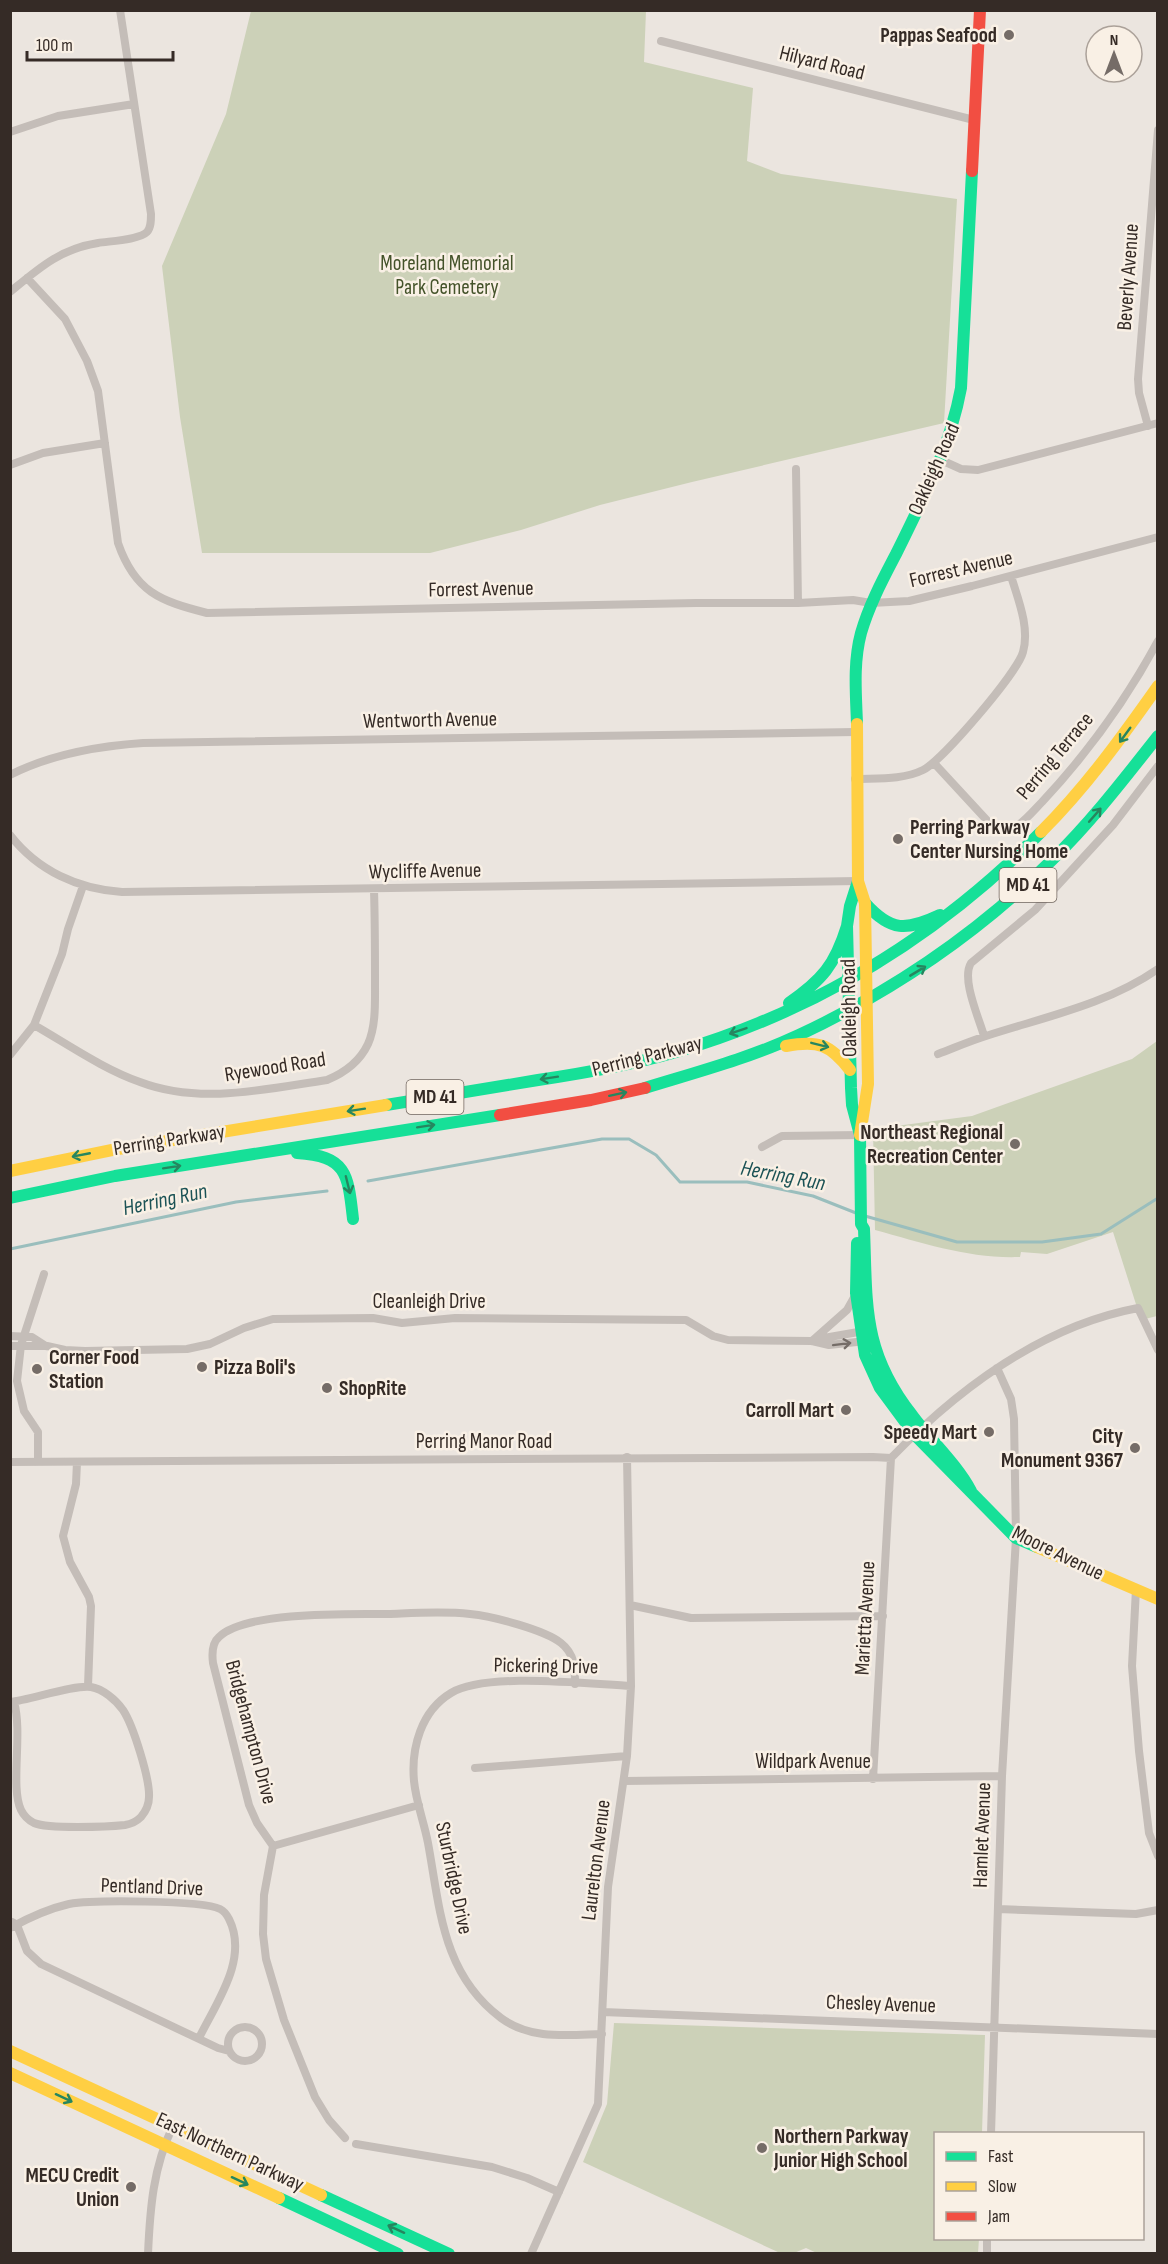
<svg xmlns="http://www.w3.org/2000/svg" width="1168" height="2264" font-family="'Sofia Sans Condensed',sans-serif">
<rect width="100%" height="100%" fill="#ebe5df"/>
<path fill="#ccd1b8" d="M251 11H646L644 62 753 88 747 161 781 174 957 199 944 423 692 482 600 505 521 530 430 553H202L180 417 162 266 226 114Z
M1157 1041V1316L1141 1320 1113 1232 1047 1254 1021 1252 1020 1257C970 1259 923 1243 875 1230L873 1129 972 1116 1132 1059Z
M614 2023 985 2035 982 2133 936 2134V2238L979 2239 978 2253 819 2254 806 2248 794 2253H780L583 2162 607 2104Z"/>
<g fill="none" stroke-linecap="round" stroke-linejoin="round">
<path stroke="#9abebd" stroke-width="3" d="M368 1181 602 1139H629L656 1155 680 1182H747L813 1196 856 1213
M865 1216 957 1242H1042L1101 1234 1158 1198
M10 1249 236 1202 327 1191"/>
<path stroke="#c4bdb8" stroke-width="8" d="M661 41 974 120
M10 132 58 116 134 104
M27 278 65 319 87 361 98 391 118 543C135 592 160 601 207 613L696 603H798L853 600 871 603 909 601 972 586 1158 537
M10 292C39 268 60 249 98 243 110 241 139 240 147 232 151 228 151 220 151 214L120 10
M1148 426 1139 393 1138 379 1158 130
M941 460 961 469 978 470 1158 423
M10 465 43 453 105 443
M796 469 798 603
M934 763 994 828C1011 840 1031 813 1042 802 1088 753 1126 700 1158 641
M10 775C51 754 99 746 143 743L855 732
M855 779C877 778 903 780 923 770 942 761 1018 672 1023 652 1030 628 1018 599 1011 576
M10 835C38 871 78 889 122 892L858 881
M34 1025C69 1045 103 1069 140 1082 200 1105 266 1089 327 1080 344 1073 360 1061 368 1044 376 1026 375 1003 375 983 375 952 375 921 374 890
M984 1036C979 1018 961 979 971 963L1035 910 1113 825 1158 766
M938 1054C954 1048 970 1041 986 1036 1044 1017 1106 1005 1158 969
M10 1055 34 1025 62 954 68 929 83 886
M762 1147 782 1136 860 1135
M10 1336 32 1337 46 1346
M818 1339 864 1331
M812 1341 847 1310 856 1294
M10 1346H47L65 1350 85 1351 187 1349 210 1344 244 1328 273 1319 373 1318 402 1323 455 1318 686 1320 713 1336 728 1340 812 1341 829 1345 866 1341
M891 1458C958 1389 1042 1326 1138 1308L1158 1350
M10 1462 873 1457 891 1458
M38 1462V1432L24 1411 17 1381 21 1345 44 1274
M77 1462 76 1484 63 1536 70 1562 89 1597 91 1606 88 1686
M1136 1589 1132 1666 1139 1751 1149 1833 1158 1856
M630 1605 691 1618 883 1616
M10 1702C30 1700 75 1684 91 1687 103 1689 116 1700 123 1710 133 1725 150 1779 149 1797 149 1804 146 1811 141 1817 136 1822 131 1824 125 1825 107 1827 48 1829 34 1823 28 1820 24 1816 21 1810 10 1787 23 1733 14 1702
M475 1768 627 1756
M873 1779 891 1458
M624 1781 1002 1776
M273 1846 419 1805
M998 1909 1136 1914 1158 1910
M12 1922 17 1925 27 1951 41 1964 218 2048 229 2051
M10 1928C30 1917 47 1909 69 1904 92 1900 201 1900 220 1909 224 1911 227 1915 229 1919 249 1959 216 2003 199 2038
M603 2012 1158 2034
M228 2044a17 17 0 1 1 34 0a17 17 0 1 1-34 0Z
M602 2034C567 2035 531 2040 501 2018 442 1974 440 1908 428 1843 424 1822 416 1802 414 1781 411 1748 421 1711 451 1693 485 1672 588 1684 631 1686
M991 2134 1002 1776 1016 1538 1014 1419 1011 1399 997 1368
M345 2138 329 2120 315 2097 284 2020 266 1959 263 1934 264 1895 273 1846 257 1823 249 1805 213 1663C212 1655 212 1643 219 1637 245 1611 351 1614 388 1614 415 1613 443 1611 470 1614 492 1616 545 1630 561 1643 575 1654 575 1668 575 1684
M356 2144 492 2167 527 2178 559 2192
M148 2254C150 2209 153 2167 173 2126
M531 2254 598 2104 608 1887 627 1756 631 1686 627 1457
M987 2254V2238"/>
<path stroke="#16e098" stroke-width="12" d="M857 724C856 694 853 663 861 633 869 605 883 579 896 554 923 499 950 448 961 388L972 171
M858 881 850 906 847 926 851 1088 852 1105 860 1135 861 1224 864 1229C867 1306 862 1351 912 1415 931 1441 956 1463 971 1491
M865 903C891 932 906 931 940 915
M789 1003C822 980 835 965 847 926
M645 1088C697 1072 750 1058 799 1035 893 991 978 933 1052 860 1091 822 1124 779 1158 736
M386 1105C437 1097 488 1088 538 1080 585 1073 631 1065 676 1052 816 1011 939 935 1041 832
M297 1153C347 1156 348 1174 353 1219
M10 1198 115 1176 500 1115
M857 1243 856 1293 865 1355 880 1388 914 1434 1016 1538 1037 1547
M321 2195 449 2254
M279 2198 398 2254"/>
<path stroke="#ffcf43" stroke-width="12" d="M857 724 858 881 865 903 868 1084 860 1135
M1041 832C1086 787 1122 737 1158 686
M786 1046C818 1040 830 1044 850 1070
M10 1171 112 1150 386 1105
M1037 1547 1158 1599
M10 2051 321 2195
M10 2073 279 2198"/>
<path stroke="#f24e42" stroke-width="12" d="M972 171 980 10
M500 1115 591 1100 645 1088"/>
</g>
<defs><path id="oneway-shaft" d="M-6 0H5M1.5-3L5.5 0L1.5 3" fill="none" stroke-width="1.6" stroke-linecap="round" stroke-linejoin="round" transform="scale(1.5)"/></defs>
<g stroke="#26865f">
<use href="#oneway-shaft" transform="translate(1125 735) rotate(126)"/>
<use href="#oneway-shaft" transform="translate(1095 815) rotate(-49)"/>
<use href="#oneway-shaft" transform="translate(918 971) rotate(-31)"/>
<use href="#oneway-shaft" transform="translate(738 1031) rotate(161)"/>
<use href="#oneway-shaft" transform="translate(820 1045) rotate(14)"/>
<use href="#oneway-shaft" transform="translate(549 1078) rotate(171)"/>
<use href="#oneway-shaft" transform="translate(618 1094) rotate(-12)"/>
<use href="#oneway-shaft" transform="translate(356 1110) rotate(171)"/>
<use href="#oneway-shaft" transform="translate(426 1126) rotate(-9)"/>
<use href="#oneway-shaft" transform="translate(81 1155) rotate(169)"/>
<use href="#oneway-shaft" transform="translate(172 1167) rotate(-9)"/>
<use href="#oneway-shaft" transform="translate(348 1185) rotate(76)"/>
<use href="#oneway-shaft" transform="translate(64 2098) rotate(25)"/>
<use href="#oneway-shaft" transform="translate(240 2181) rotate(25)"/>
<use href="#oneway-shaft" transform="translate(396 2229) rotate(-155)"/>
</g>
<use stroke="#756d68" href="#oneway-shaft" transform="translate(842 1344) rotate(-7)"/>
<g fill="#756c67" stroke="#f9f0e5" stroke-width="2">
<circle cx="1009" cy="35" r="6"/>
<circle cx="898" cy="839" r="6"/>
<circle cx="1015" cy="1144" r="6"/>
<circle cx="202" cy="1367" r="6"/>
<circle cx="37" cy="1369" r="6"/>
<circle cx="327" cy="1388" r="6"/>
<circle cx="846" cy="1410" r="6"/>
<circle cx="989" cy="1432" r="6"/>
<circle cx="1135" cy="1448" r="6"/>
<circle cx="762" cy="2148" r="6"/>
<circle cx="131" cy="2187" r="6"/>
</g>
<g text-anchor="middle" dominant-baseline="central" stroke-width="5" stroke-linejoin="round" paint-order="stroke">
<g fill="#f9f0e5" stroke="#70665f" stroke-width="1.5">
<rect x="999.5" y="868" width="57" height="34" rx="4.5"/>
<rect x="406.5" y="1080" width="57" height="34" rx="4.5"/>
</g>
<g font-size="20" font-weight="bold" fill="#352b26">
<text x="1028" y="885">MD 41</text>
<text x="435" y="1097">MD 41</text>
</g>
<g font-size="21" font-weight="bold" fill="#352b26" stroke="#f9f0e5" text-anchor="end">
<text x="997" y="35">Pappas Seafood</text>
<text x="910" y="827" text-anchor="start">Perring Parkway<tspan x="910" dy="24">Center Nursing Home</tspan></text>
<text x="1003" y="1132">Northeast Regional<tspan x="1003" dy="24">Recreation Center</tspan></text>
<text x="49" y="1357" text-anchor="start">Corner Food<tspan x="49" dy="24">Station</tspan></text>
<text x="214" y="1367" text-anchor="start">Pizza Boli's</text>
<text x="339" y="1388" text-anchor="start">ShopRite</text>
<text x="834" y="1410">Carroll Mart</text>
<text x="977" y="1432">Speedy Mart</text>
<text x="1123" y="1436">City<tspan x="1123" dy="24">Monument 9367</tspan></text>
<text x="774" y="2136" text-anchor="start">Northern Parkway<tspan x="774" dy="24">Junior High School</tspan></text>
<text x="119" y="2175">MECU Credit<tspan x="119" dy="24">Union</tspan></text>
</g>
<g font-size="21" fill="#352b26" stroke="#f9f0e5">
<text transform="translate(822 63) rotate(14)">Hilyard Road</text>
<text transform="translate(1128 277) rotate(-86)">Beverly Avenue</text>
<text transform="translate(934 469) rotate(-66)">Oakleigh Road</text>
<text transform="translate(961 569) rotate(-13)">Forrest Avenue</text>
<text transform="translate(481 589) rotate(-1)">Forrest Avenue</text>
<text transform="translate(430 720) rotate(-1)">Wentworth Avenue</text>
<text transform="translate(1055 756) rotate(-50)">Perring Terrace</text>
<text transform="translate(425 871) rotate(-1)">Wycliffe Avenue</text>
<text transform="translate(849 1008) rotate(-91)">Oakleigh Road</text>
<text transform="translate(647 1056) rotate(-14)">Perring Parkway</text>
<text transform="translate(275 1067) rotate(-9)">Ryewood Road</text>
<text transform="translate(169 1140) rotate(-9)">Perring Parkway</text>
<text x="429" y="1301">Cleanleigh Drive</text>
<text x="484" y="1441">Perring Manor Road</text>
<text transform="translate(1058 1553) rotate(26)">Moore Avenue</text>
<text transform="translate(865 1618) rotate(-87)">Marietta Avenue</text>
<text transform="translate(546 1666) rotate(1)">Pickering Drive</text>
<text transform="translate(251 1732) rotate(75)">Bridgehampton Drive</text>
<text x="813" y="1761">Wildpark Avenue</text>
<text transform="translate(982 1835) rotate(-88)">Hamlet Avenue</text>
<text transform="translate(596 1860) rotate(-83)">Laurelton Avenue</text>
<text transform="translate(454 1878) rotate(78)">Sturbridge Drive</text>
<text transform="translate(152 1887) rotate(2)">Pentland Drive</text>
<text transform="translate(881 2004) rotate(2)">Chesley Avenue</text>
<text transform="translate(230 2152) rotate(25)">East Northern Parkway</text>
</g>
<g font-size="21" fill="#44532a" stroke="#f9f0e5">
<text x="447" y="263">Moreland Memorial<tspan x="447" dy="24">Park Cemetery</tspan></text>
</g>
<g font-size="22" font-style="italic" fill="#1c5356" stroke="#f9f0e5">
<text transform="translate(783 1176) rotate(11)">Herring Run</text>
<text transform="translate(165 1200) rotate(-12)">Herring Run</text>
</g>
</g>
<rect width="1168" height="2264" fill="none" stroke="#352b26" stroke-width="24"/>
<rect x="934" y="2132" width="210" height="108" fill="#f9f0e5" stroke="#aba199" stroke-width="1.5"/>
<rect x="946" y="2152" width="30" height="9" fill="#16e098" stroke="#aba199" stroke-width="1.5"/>
<text x="988" y="2162" font-size="18" fill="#352b26">Fast</text>
<rect x="946" y="2182" width="30" height="9" fill="#ffcf43" stroke="#aba199" stroke-width="1.5"/>
<text x="988" y="2192" font-size="18" fill="#352b26">Slow</text>
<rect x="946" y="2212" width="30" height="9" fill="#f24e42" stroke="#aba199" stroke-width="1.5"/>
<text x="988" y="2222" font-size="18" fill="#352b26">Jam</text>
<g transform="translate(1114 54)"><circle r="28" fill="#f9f0e5" stroke="#aba199" stroke-width="1.5"/>
<path d="M0-4.5L10 22L0 15L-10 22Z" fill="#756c67"/>
<text y="-9" font-size="16" font-weight="bold" text-anchor="middle" fill="#352b26">N</text>
</g>
<path d="M27 51v9h146v-9" fill="none" stroke="#352b26" stroke-width="3"/>
<text x="36" y="51" font-size="18" fill="#352b26" stroke="#f9f0e5" stroke-width="4.5" paint-order="stroke">100 m</text>
</svg>
